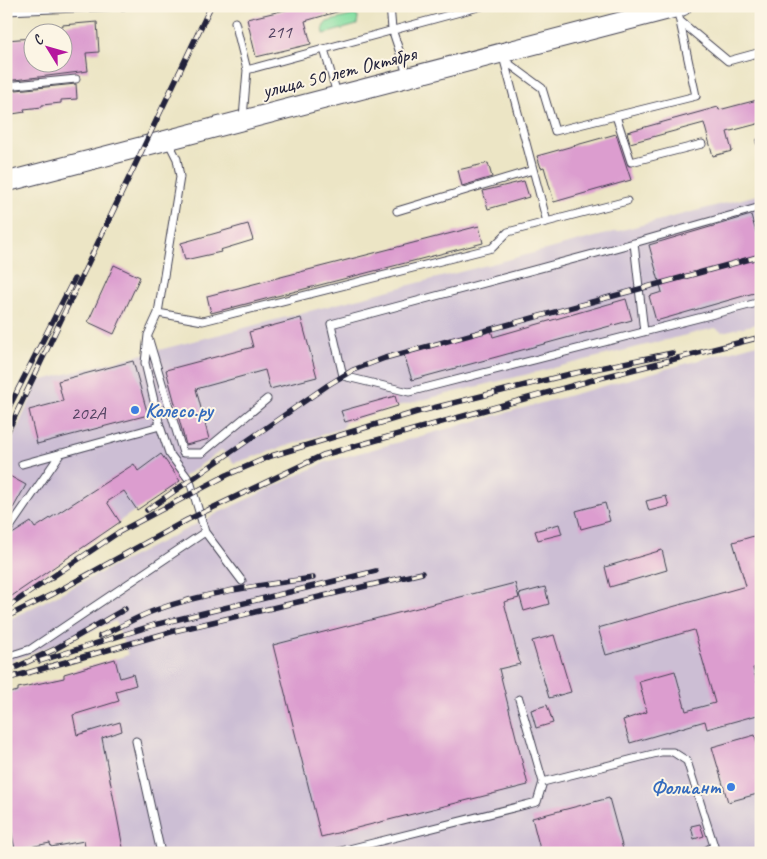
<svg xmlns="http://www.w3.org/2000/svg" width="767" height="859" font-family="Caveat,sans-serif">
<rect width="100%" height="100%" fill="#fcf5e5"/>
<filter id="ink" filterUnits="userSpaceOnUse"><feTurbulence type="fractalNoise" baseFrequency=".02" numOctaves="2"/><feDisplacementMap in="SourceGraphic" scale="10" xChannelSelector="R" yChannelSelector="G"/><feConvolveMatrix kernelMatrix="1 2 1 2 8 2 1 2 1" color-interpolation-filters="sRGB"/></filter>
<filter id="wash" filterUnits="userSpaceOnUse"><feTurbulence type="fractalNoise" baseFrequency=".0096" numOctaves="4" result="noise"/><feDisplacementMap in="SourceGraphic" scale="20" xChannelSelector="R" yChannelSelector="G"/><feGaussianBlur stdDeviation="1.12" result="paint"/><feColorMatrix in="noise" values="0 0 0 0 0 0 0 0 0 0 0 0 0 0 0 0 0 1.4 0 .05"/><feComposite in="paint" operator="in"/></filter>
<g filter="url(#wash)">
<rect width="100%" height="100%" fill="#ece5c5"/>
<path fill="#ccbed4" d="M761 194V323L722 332 715 328 398 406 345 422 343 428 234 463 222 450 6 600V452L39 381Z
M761 343V853H6V694L18 688 64 678V674L128 655 116 621 6 663V621L220 512 326 462Z"/>
<path fill="#86dea2" stroke="#54806e" d="M354 15 358 17 357 25 324 34 323 27 327 22Z"/>
<g id="blocks">
<path fill="#dc9dcf" d="M302 6H347V9L305 21 311 44 256 57 247 19Z
M97 22 99 52 86 53 88 71 6 81V40L32 38V62H62V25Z
M76 84 77 99 61 100V103L42 105V107L24 109 25 112 6 115V91Z
M761 99V123L727 132 732 151 713 156 704 123 630 143 627 132 718 107 719 110Z
M616 134 631 180 554 202 544 167 541 168 537 156Z
M488 163 492 177 462 186 458 170Z
M524 181 529 197 488 209 483 191Z
M751 215 761 249V291L656 321 649 296 662 292 649 245Z
M248 224 253 240 220 250 221 252 185 260 181 243Z
M479 226 483 243 211 313 207 296Z
M114 265 140 277 114 334 88 322Z
M626 299 632 320 412 380 404 355 491 330 493 337Z
M301 318 317 377 270 389 265 370 196 389 209 439 186 445 166 370 253 347 249 332Z
M133 361 148 415 37 444 29 410 63 401 58 381Z
M395 396 398 406 345 422 341 411Z
M161 454 180 481 137 510 124 491 107 502 120 522 6 600V538L31 522 35 528 134 464 138 471Z
M6 474 26 485 6 521Z
M666 496 669 506 649 511 646 501Z
M605 503 610 521 581 529 576 511Z
M559 524 562 534 538 540 535 531Z
M761 534V666L753 668 761 696V714L707 729 705 721 630 743 623 720 647 712 639 681 675 671 686 711 715 703 694 630 606 655 598 628 746 586 733 542Z
M662 550 667 570 610 587 605 567Z
M515 583 519 598 504 602 520 664 499 669 528 785 321 837 273 645Z
M545 587 549 604 524 611 519 594Z
M554 635 571 692 549 698 532 641Z
M115 659 120 678 133 674 136 685 116 691 119 701 73 715 77 735 120 722 122 731 102 738 124 853H86L84 841 51 847 50 843 15 850 6 803V694L18 691V688L64 678V674Z
M547 705 553 723 536 728 531 710Z
M755 735 758 747 761 746V793L728 802 712 747Z
M609 798 624 853H541L532 818Z
M700 824 704 836 694 839 691 826Z"/>
</g>
</g>
<g filter="url(#ink)">
<use href="#blocks" fill-opacity="0" stroke="#403f50" stroke-width="1"/>
<g fill="none" stroke-linecap="round" stroke-linejoin="round">
<defs>
<path id="lane" d="M390 6 392 29 408 77
M6 11 124 6
M680 21 728 61 761 52
M235 22 247 70
M324 49 337 94
M504 60 542 88 555 131 696 96 677 8
M504 60 547 222
M6 86 76 79
M616 116 631 162 702 144
M243 118 247 70 482 6
M760 142H761
M757 208 634 243 331 324 343 376 409 392 761 302
M397 211 533 170
M634 243 644 332
M158 313 203 321 492 248 508 232 627 201
M149 340 183 453H202L267 399
M22 464 160 426
M205 532 242 581
M6 533 61 453
M6 657 31 649 205 532 190 481 169 453 160 426 145 363 148 335 158 313 180 177 177 159 168 141
M519 699 543 782 661 752H673L687 761 714 846 702 853
M136 741 161 853
M333 853 537 802 543 782"/>
<path id="secondary" d="M6 182 682 6"/>
</defs>
<use href="#lane" stroke="#403f50" stroke-width="9"/>
<use href="#secondary" stroke="#403f50" stroke-width="21"/>
<use href="#lane" stroke="#fff" stroke-width="7"/>
<use href="#secondary" stroke="#fff" stroke-width="19"/>
<defs>
<path id="rail" d="M6 413 74 279
M6 435 211 6
M147 510 328 385 353 370 385 358 761 256
M6 608 119 532 227 475 271 456 417 412 566 375 672 353
M6 617 51 595 187 520 323 455 600 378 761 337
M100 636C119 628 136 617 156 610 206 592 261 585 313 578
M40 661 154 625 376 571
M6 672 55 649 125 609
M6 679 174 631 422 573"/>
</defs>
<use href="#rail" stroke="#22223b" stroke-width="5.5"/>
<use href="#rail" stroke="#fcf5e5" stroke-width="4" stroke-dasharray="11" stroke-linecap="butt"/>
</g>
</g>
<g fill="#3f7fe0" stroke="#fcf5e5" stroke-width="2">
<circle cx="135" cy="410" r="5"/>
<circle cx="731" cy="787" r="5"/>
</g>
<g text-anchor="middle" dominant-baseline="central" stroke-width="4" stroke-linejoin="round" paint-order="stroke">
<g font-size="19" fill="#504160">
<text x="279" y="32">211</text>
<text x="88" y="413">202А</text>
</g>
<g font-size="21" fill="#22223b" stroke="#fcf5e5">
<text transform="translate(339 72) rotate(-14)">улица 50 лет Октября</text>
</g>
<g font-size="21" font-weight="bold" fill="#366cbe" stroke="#fcf5e5" text-anchor="start">
<text x="145" y="410">Колесо.ру</text>
<text x="721" y="787" text-anchor="end">Фолиант</text>
</g>
</g>
<rect width="767" height="859" fill="none" stroke="#fcf5e5" stroke-width="25"/>
<g transform="translate(48 48) rotate(307)"><circle r="24" fill="#fcf5e5" stroke="#a5a1a1"/>
<path d="M0-4L9 19L0 12L-9 19Z" fill="#b5179e"/>
<text y="-8" font-size="14" font-weight="bold" text-anchor="middle" fill="#22223b">С</text>
</g>
</svg>
